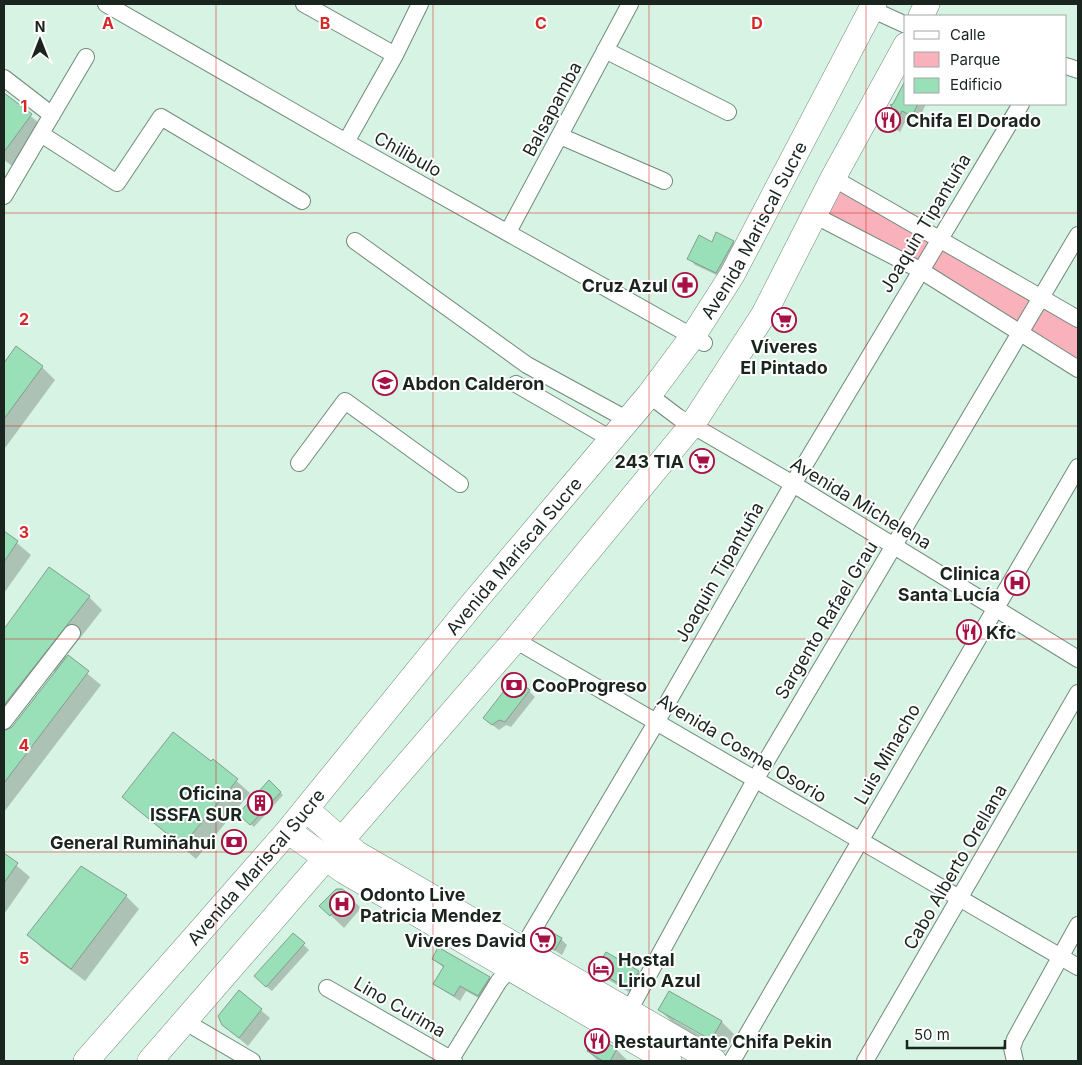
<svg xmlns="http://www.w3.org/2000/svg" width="1082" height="1065" font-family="Inter,sans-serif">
<rect width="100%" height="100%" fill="#d7f3e3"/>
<path fill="#f9b2bb" d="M833 178 1078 319V369L814 215Z"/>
<path fill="#0003" fill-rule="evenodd" d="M4 94 45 128 15 168 4 160Z
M906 104H926L918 121 908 116 900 132 885 122Z
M733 242 739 248 723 278 695 265 689 258Z
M16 348 42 367 55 380 5 448 4 365Z
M4 532 31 555 4 593Z
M49 568 89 597 102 610 66 656 101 685 4 812V732L12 728 56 672 54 671 15 721 4 713V631Z
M529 691 535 697 511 727 506 725 499 730 491 724Z
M213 760 250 793 196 859 124 797Z
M269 782 283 795 254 827 239 814Z
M4 855 30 877 4 914Z
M348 895 361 908 344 928 321 906Z
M126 896 139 909 85 981 42 948 29 935Z
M293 935 309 950 272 991 261 982Z
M561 939 567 945 562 955 540 941Z
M606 954 638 972 648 982 639 998 607 979 597 969Z
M433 959 489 978 495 984 484 1001 466 991 460 1001 434 984 444 968Z
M239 992 270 1018 248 1046 223 1025Z
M670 993 722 1022 735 1035 725 1052 673 1023 660 1010ZM674 1017 717 1042 716 1044 674 1020Z
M596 1038 617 1050 628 1061H598L588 1051Z"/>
<path fill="#99e0b9" stroke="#839d8e" d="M906 79V104H918L912 116 902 111 894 127 884 122 892 106 890 105 893 104Z
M4 93 32 114 4 152Z
M716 232 734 241 716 273 687 259 699 235 712 242Z
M16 346 43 366 4 419V363Z
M4 531 18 541 4 562Z
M49 567 90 596 4 705V629Z
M68 655 89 671 4 783V731L12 727Z
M514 678 530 690 505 722 499 720 492 725 483 718Z
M173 732 211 761 213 759 238 779 182 846 122 797Z
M269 780 281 792 250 825 238 814Z
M4 853 18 863 4 883Z
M81 866 127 895 71 969 27 935Z
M336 889H342L349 894 330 916 319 906Z
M545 929 562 938 555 950 538 941Z
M293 933 305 943 266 987 254 976Z
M438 947 490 977 478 996 460 986 454 996 433 984 444 966 432 959Z
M606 952 639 971 629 989 595 970Z
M239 990 262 1009 239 1038 222 1025 218 1016Z
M669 991 722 1021 711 1040 658 1010Z
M596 1036 617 1049 610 1061H603L587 1051Z"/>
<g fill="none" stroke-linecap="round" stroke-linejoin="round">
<defs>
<path id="street" d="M106 4 346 142 704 343
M304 4 395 55
M871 9 906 25
M605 50 728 112
M1066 66 1078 70
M4 78 52 115
M41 134 117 183 161 117 302 201
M560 136 664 181
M346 142 395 55 420 4
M833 178 1078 319
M4 196 86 57
M814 215 920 270 1078 369
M508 232 630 4
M355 241 527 365 628 420
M516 384 611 439
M649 395 678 417 793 484 1078 659
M299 463 345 401 460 484
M515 640 1078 967
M4 721 72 633
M327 988 454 1061
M625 1018 755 780 1078 235
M184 1021 252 1061
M451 1059 499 981 510 969 657 721 793 484 1021 104
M732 1061 1078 467
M865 1061 1078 693
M1015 1061 1012 1048 1015 1039 1078 925"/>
<g id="primary">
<path d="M921 16 927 4"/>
<path d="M306 809 356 853 714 1061"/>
<path d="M288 831 344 871 669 1061"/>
<path id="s1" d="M86 1061 288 831 469 608 649 395 693 336 732 275 874 4"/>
<path d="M150 1061 515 640 692 425 764 314 833 178 906 45"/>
</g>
</defs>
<use href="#street" stroke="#708a7b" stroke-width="18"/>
<use href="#primary" stroke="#708a7b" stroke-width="26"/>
<use href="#street" stroke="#fff" stroke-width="16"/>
<use href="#primary" stroke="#fff" stroke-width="25"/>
</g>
<path fill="none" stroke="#d62828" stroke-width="1" stroke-opacity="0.55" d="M216 4V1061M433 4V1061M649 4V1061M866 4V1061M4 213H1078M4 426H1078M4 639H1078M4 852H1078"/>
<defs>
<symbol id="restaurant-ring" viewBox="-11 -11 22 22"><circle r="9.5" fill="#fff" stroke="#a81143" stroke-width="1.5"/><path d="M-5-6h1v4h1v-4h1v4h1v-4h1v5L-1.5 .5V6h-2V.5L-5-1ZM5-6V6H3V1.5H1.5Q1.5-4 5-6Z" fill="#a81143"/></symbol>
<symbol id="pharmacy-ring" viewBox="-11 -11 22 22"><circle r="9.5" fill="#fff" stroke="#a81143" stroke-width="1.5"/><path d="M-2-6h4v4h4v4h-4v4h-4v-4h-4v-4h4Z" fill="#a81143"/></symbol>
<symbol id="supermarket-ring" viewBox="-11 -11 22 22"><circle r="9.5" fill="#fff" stroke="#a81143" stroke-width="1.5"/><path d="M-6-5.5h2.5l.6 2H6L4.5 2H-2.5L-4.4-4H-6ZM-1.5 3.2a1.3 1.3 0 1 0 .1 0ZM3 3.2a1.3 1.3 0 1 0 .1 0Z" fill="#a81143"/></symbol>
<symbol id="school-ring" viewBox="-11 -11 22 22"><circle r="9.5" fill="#fff" stroke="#a81143" stroke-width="1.5"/><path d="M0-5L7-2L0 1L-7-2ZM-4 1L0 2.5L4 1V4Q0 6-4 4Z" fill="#a81143"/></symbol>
<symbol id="hospital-ring" viewBox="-11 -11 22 22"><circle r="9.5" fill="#fff" stroke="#a81143" stroke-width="1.5"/><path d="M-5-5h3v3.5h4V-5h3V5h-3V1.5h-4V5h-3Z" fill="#a81143"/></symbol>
<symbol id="bank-ring" viewBox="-11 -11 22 22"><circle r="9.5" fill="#fff" stroke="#a81143" stroke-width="1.5"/><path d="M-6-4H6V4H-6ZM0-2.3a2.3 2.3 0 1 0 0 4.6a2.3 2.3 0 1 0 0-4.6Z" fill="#a81143"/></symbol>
<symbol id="building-ring" viewBox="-11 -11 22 22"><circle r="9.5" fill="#fff" stroke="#a81143" stroke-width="1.5"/><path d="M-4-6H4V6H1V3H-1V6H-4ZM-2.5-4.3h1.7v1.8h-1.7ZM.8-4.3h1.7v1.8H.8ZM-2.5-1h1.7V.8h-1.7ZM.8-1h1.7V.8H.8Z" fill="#a81143"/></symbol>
<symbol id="hotel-ring" viewBox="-11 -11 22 22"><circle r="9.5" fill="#fff" stroke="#a81143" stroke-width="1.5"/><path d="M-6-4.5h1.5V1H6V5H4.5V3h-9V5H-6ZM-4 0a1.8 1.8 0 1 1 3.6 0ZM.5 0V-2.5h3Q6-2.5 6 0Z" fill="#a81143"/></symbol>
</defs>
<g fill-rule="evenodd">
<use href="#restaurant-ring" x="874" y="106" width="28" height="28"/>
<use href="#pharmacy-ring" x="671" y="271" width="28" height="28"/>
<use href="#supermarket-ring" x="770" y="306" width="28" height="28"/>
<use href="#school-ring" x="371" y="369" width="28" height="28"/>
<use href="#supermarket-ring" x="688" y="447" width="28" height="28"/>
<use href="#hospital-ring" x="1003" y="569" width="28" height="28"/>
<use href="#restaurant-ring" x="955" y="618" width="28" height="28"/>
<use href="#bank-ring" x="500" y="671" width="28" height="28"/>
<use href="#building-ring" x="246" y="789" width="28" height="28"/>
<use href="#bank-ring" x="220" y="828" width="28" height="28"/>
<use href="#hospital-ring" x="328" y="890" width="28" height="28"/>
<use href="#supermarket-ring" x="529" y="926" width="28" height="28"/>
<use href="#hotel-ring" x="587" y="955" width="28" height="28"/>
<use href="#restaurant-ring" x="583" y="1027" width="28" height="28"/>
</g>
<g text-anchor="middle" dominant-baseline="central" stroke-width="4" stroke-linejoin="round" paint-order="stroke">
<g font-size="18" fill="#1b251f" stroke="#fff">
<text transform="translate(552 109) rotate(-62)">Balsapamba</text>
<text transform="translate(408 154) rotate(29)">Chilibulo</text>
<text transform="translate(925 223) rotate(-59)">Joaquin Tipantuña</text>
<text stroke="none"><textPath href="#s1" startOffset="1068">Avenida Mariscal Sucre</textPath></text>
<text transform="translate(861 503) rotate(31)">Avenida Michelena</text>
<text stroke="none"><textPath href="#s1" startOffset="662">Avenida Mariscal Sucre</textPath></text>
<text transform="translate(719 572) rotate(-60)">Joaquin Tipantuña</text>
<text transform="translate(826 620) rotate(-59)">Sargento Rafael Grau</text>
<text transform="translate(742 748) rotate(31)">Avenida Cosme Osorio</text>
<text transform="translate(887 754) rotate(-60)">Luis Minacho</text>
<text stroke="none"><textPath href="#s1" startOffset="258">Avenida Mariscal Sucre</textPath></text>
<text transform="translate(955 867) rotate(-60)">Cabo Alberto Orellana</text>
<text transform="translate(400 1007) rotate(30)">Lino Curima</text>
</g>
<g font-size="18" font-weight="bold" fill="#1b251f" stroke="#fff" text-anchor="start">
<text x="906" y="120">Chifa El Dorado</text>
<text x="668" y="285" text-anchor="end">Cruz Azul</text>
<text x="784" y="346" text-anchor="middle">Víveres<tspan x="784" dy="21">El Pintado</tspan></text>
<text x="402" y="383">Abdon Calderon</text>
<text x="684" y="461" text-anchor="end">243 TIA</text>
<text x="1000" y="573" text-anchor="end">Clinica<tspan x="1000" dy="21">Santa Lucía</tspan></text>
<text x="986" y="632">Kfc</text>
<text x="532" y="685">CooProgreso</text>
<text x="242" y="793" text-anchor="end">Oficina<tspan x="242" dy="21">ISSFA SUR</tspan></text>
<text x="216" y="842" text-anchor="end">General Rumiñahui</text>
<text x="360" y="894">Odonto Live<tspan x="360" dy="21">Patricia Mendez</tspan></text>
<text x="526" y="940" text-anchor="end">Viveres David</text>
<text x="618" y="959">Hostal<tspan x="618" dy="21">Lirio Azul</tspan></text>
<text x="614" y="1041">Restaurtante Chifa Pekin</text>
</g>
</g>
<g font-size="16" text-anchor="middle" font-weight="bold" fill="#d62828" stroke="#fff" stroke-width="4" stroke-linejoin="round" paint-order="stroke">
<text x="108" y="29">A</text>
<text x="325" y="29">B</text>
<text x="541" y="29">C</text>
<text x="757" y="29">D</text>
<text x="24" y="112">1</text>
<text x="24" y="325">2</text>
<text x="24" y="538">3</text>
<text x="24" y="751">4</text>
<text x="24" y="964">5</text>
</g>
<rect width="1082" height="1065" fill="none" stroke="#1b251f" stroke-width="10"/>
<rect x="904" y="15" width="162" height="90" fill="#ffffff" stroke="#a4a8a5"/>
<rect x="914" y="31" width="25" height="8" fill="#ffffff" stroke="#a4a8a5"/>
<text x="950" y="40" font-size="15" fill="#1b251f">Calle</text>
<rect x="914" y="52" width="25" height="15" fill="#f9b2bb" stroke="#a4a8a5"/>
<text x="950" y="65" font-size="15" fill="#1b251f">Parque</text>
<rect x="914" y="78" width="25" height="15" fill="#99e0b9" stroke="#a4a8a5"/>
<text x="950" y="90" font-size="15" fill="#1b251f">Edificio</text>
<g transform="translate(40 40)" stroke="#ffffff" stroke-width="4" paint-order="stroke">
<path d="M0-4L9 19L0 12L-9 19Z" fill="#1b251f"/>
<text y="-8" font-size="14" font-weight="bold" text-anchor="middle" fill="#1b251f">N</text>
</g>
<path d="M907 1040v8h98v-8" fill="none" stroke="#1b251f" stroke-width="2.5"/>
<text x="914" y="1040" font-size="15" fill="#1b251f" stroke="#ffffff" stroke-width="4" paint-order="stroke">50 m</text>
</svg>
